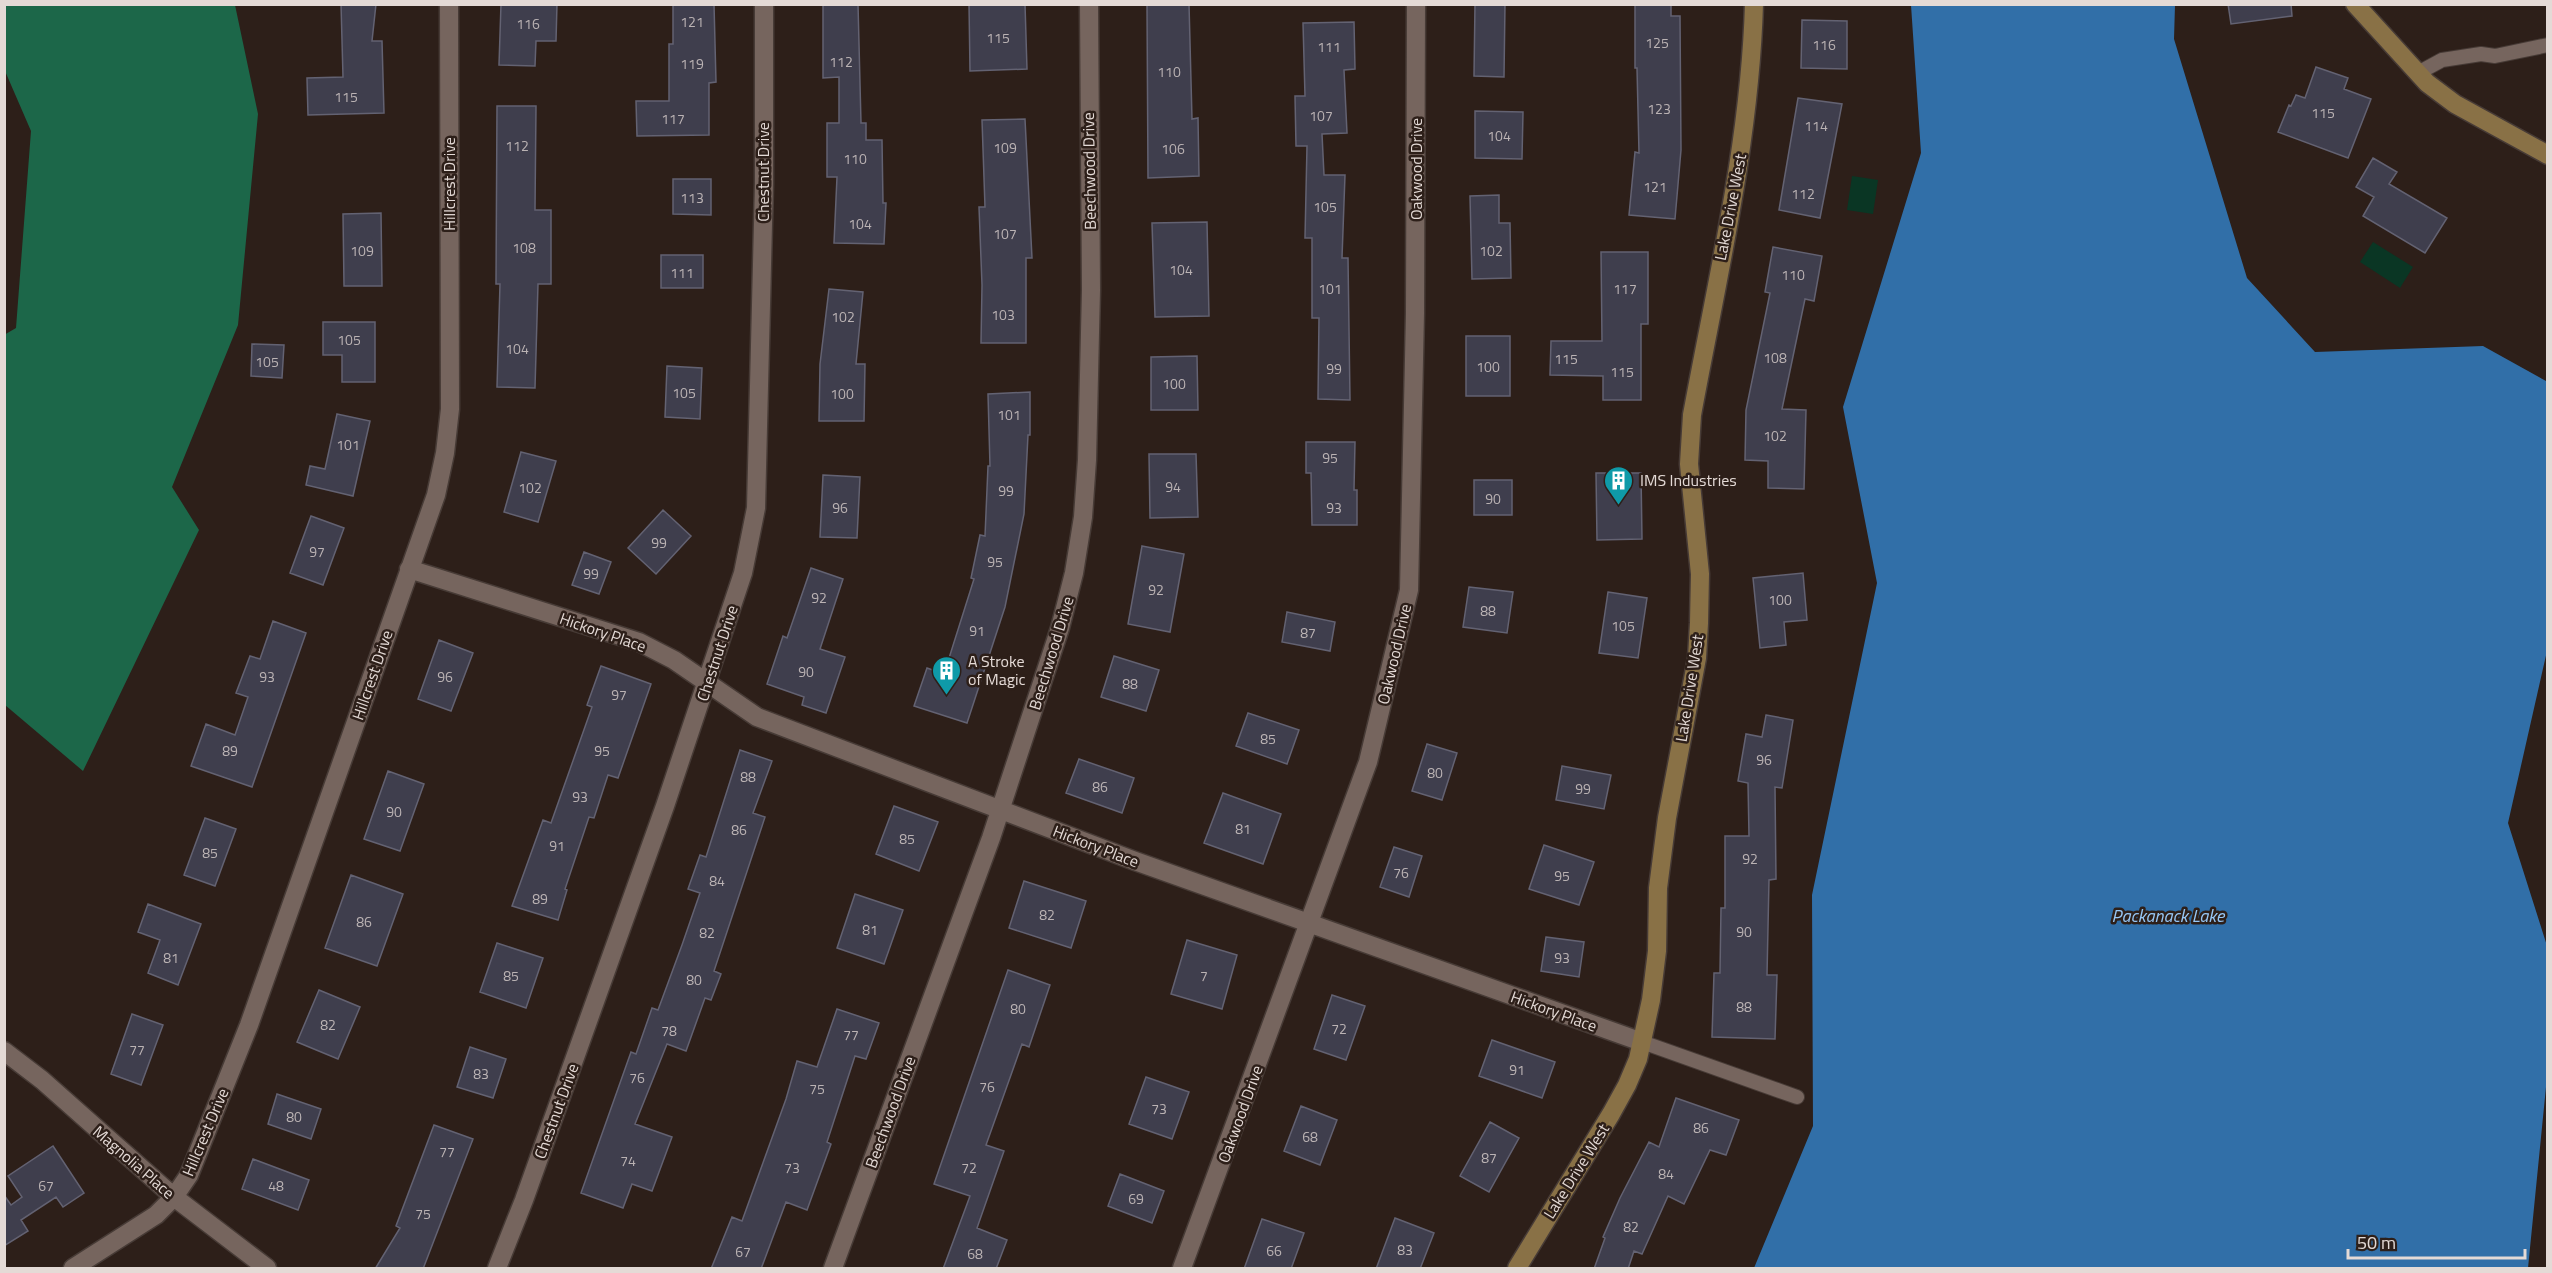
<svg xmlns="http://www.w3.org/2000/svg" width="2552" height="1273" font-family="'Titillium Web',sans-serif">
<rect width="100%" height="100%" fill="#2d1f19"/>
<path fill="#0a3624" d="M1852 176 1878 180 1873 214 1847 210Z
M2373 242 2413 267 2400 288 2360 262Z"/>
<path fill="#1c6749" d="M5 4 235 5 258 114 238 325 172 487 199 530 83 771 5 705 4 335 16 328 31 131 5 71Z"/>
<path fill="#316fa8" d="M1911 5H2175L2174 39 2247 278 2315 352 2483 346 2546 381 2547 651 2508 823 2548 949 2547 1077 2528 1268H1754L1813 1126 1812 895 1877 583 1843 407 1921 153Z"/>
<path fill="#3f3e4d" stroke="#636272" stroke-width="1.5" d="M341 4H376L372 41H382L384 113 308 115 307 78 343 77Z
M501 4H557L556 41H536L535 66 499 65Z
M673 4H714L716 82 709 83V135L637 136 636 101H669V44H673Z
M823 4H858L861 123H866V140H882L883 203H886L884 244 834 243 837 177H827V123H839V77L823 78Z
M969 4H1025L1027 69 970 71Z
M1147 4H1189L1192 119 1198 118 1199 176 1148 178Z
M1475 4H1505L1504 77 1474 76Z
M1635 4H1671V16H1680L1681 150 1675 219 1629 215 1635 152 1639 153 1637 68H1635Z
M2228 4H2291L2292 16 2231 24Z
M1802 20 1847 21V69L1801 68Z
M1354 22 1355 69 1344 70 1347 133 1322 134 1324 175H1345L1342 258H1348L1350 400 1318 399 1319 318H1312V238H1305L1307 146H1296L1295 96H1305L1303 23Z
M2316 67 2348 78 2344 89 2371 99 2348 158 2278 132 2289 105 2291 106 2296 95 2305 98Z
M1798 98 1842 104 1820 218 1779 210Z
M497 106H536L535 210H551V284H538L535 388 497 387 500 284H496Z
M1475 111 1523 112 1522 159 1475 158Z
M1025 119 1032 258H1026V343H981L982 285 979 207H985L982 120Z
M2373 158 2397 172 2389 184 2447 218 2425 253 2363 216 2374 197 2356 187Z
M673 179H711V215L673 214Z
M1499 195V223H1510L1511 278 1472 279 1470 196Z
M381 213 382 286H344L343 214Z
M1207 222 1209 316 1155 317 1152 223Z
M1773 247 1822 256 1814 301 1805 299 1782 409 1806 410 1804 489 1768 488V461L1745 460 1746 410 1770 293 1765 292Z
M1601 252H1648V324H1641V400H1603V376L1550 375 1551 341H1602Z
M661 255H703V288H661Z
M829 289 863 292 856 364H865L864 421H819L820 364Z
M323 322H375V382H342V355H323Z
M1466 336H1510V396H1466Z
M252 344 284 345 282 378 251 376Z
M1197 356 1198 410H1151V357Z
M667 366 702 368 700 419 665 417Z
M1030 392V435H1028L1024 514 1005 607 967 723 914 706 927 668 944 674 974 579 971 578 980 535 985 536 988 466H990L988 394Z
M337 414 370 421 353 496 306 485 310 466 325 469Z
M1306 442H1355L1354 490H1357V525H1312L1311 473H1306Z
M521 452 556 461 538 522 504 512Z
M1149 454H1196L1198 517 1150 518Z
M1596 473H1641L1642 539 1597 540Z
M823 475 860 477 857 538 820 537Z
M1474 480H1512V515H1474Z
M663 510 691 536 656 574 628 548Z
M311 516 344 528 323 585 290 573Z
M1142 546 1184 554 1170 632 1128 624Z
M584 552 611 562 599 594 572 585Z
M811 568 843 579 820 649 845 657 826 713 802 705 804 697 767 684 783 636 787 638Z
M1803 573 1807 620 1784 622 1786 645 1760 648 1753 578Z
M1469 587 1513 592 1507 633 1463 627Z
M1608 592 1647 598 1638 658 1599 653Z
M1287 612 1335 622 1330 651 1282 642Z
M273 621 306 633 252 787 191 766 206 724 235 735 248 697 236 693 250 656 260 659Z
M439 640 473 653 451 711 418 699Z
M1114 656 1159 670 1146 711 1101 697Z
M601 666 651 684 618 778 608 775 594 818 589 817 565 889 567 890 558 920 512 906 543 820 551 823 592 707 587 705Z
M1248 713 1299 730 1287 764 1236 746Z
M1766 715 1793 720 1782 788 1775 787 1776 879 1769 880 1767 975H1777L1775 1039 1712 1037 1714 973H1720L1721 908H1725V836H1749L1748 783 1738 781 1746 734 1762 737Z
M1427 744 1457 753 1442 800 1412 791Z
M740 750 772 761 753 813 765 817 714 971 721 974 711 1000 705 998 686 1051 667 1044 635 1124 672 1137 652 1191 632 1184 623 1208 581 1193 631 1052 636 1054 652 1008 658 1010 682 945 700 893 688 889 700 855 706 857Z
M1079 759 1134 778 1122 813 1066 793Z
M1562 766 1611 775 1604 809 1556 800Z
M388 771 424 784 400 851 364 839Z
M1223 793 1281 814 1263 864 1204 843Z
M894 806 938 822 919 871 876 854Z
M205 818 236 829 215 886 184 875Z
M1544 845 1594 862 1579 905 1529 889Z
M1394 847 1422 856 1409 897 1380 887Z
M351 875 403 894 377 966 325 948Z
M1024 881 1086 901 1071 948 1009 928Z
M855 894 903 910 884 964 837 948Z
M148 904 201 924 178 985 148 973 160 940 138 932Z
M1546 937 1584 942 1579 977 1541 971Z
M1187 940 1237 955 1222 1009 1171 994Z
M497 943 543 958 526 1008 480 992Z
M1008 970 1050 985 1029 1047 1022 1044 986 1145 1004 1151 977 1228 1007 1240 996 1269H943L970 1196 934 1184Z
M319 990 360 1007 338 1059 297 1042Z
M1332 995 1365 1006 1346 1060 1314 1049Z
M837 1009 879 1023 866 1059 855 1056 827 1142 831 1144 807 1210 786 1202 761 1269H711L732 1217 742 1221 786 1099 797 1061 817 1067Z
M132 1014 163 1025 141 1085 111 1074Z
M1492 1040 1555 1062 1542 1098 1479 1076Z
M470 1047 506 1059 493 1098 457 1087Z
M1146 1077 1189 1092 1172 1139 1129 1124Z
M277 1094 321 1109 311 1139 268 1124Z
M1676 1098 1739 1120 1726 1155 1710 1150 1684 1204 1668 1196 1642 1254 1634 1251 1628 1269H1594L1605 1238 1603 1237 1620 1198 1649 1142 1659 1147Z
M1301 1106 1337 1120 1320 1165 1284 1151Z
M1490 1122 1519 1138 1489 1192 1460 1176Z
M434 1125 473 1139 423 1269H375L400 1228 396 1226Z
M53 1146 84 1193 63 1207 56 1197 21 1220 28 1231 4 1246V1195L11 1205 22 1197 8 1176Z
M253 1159 309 1180 298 1210 242 1189Z
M1120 1174 1164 1191 1152 1223 1108 1206Z
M1395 1218 1434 1233 1420 1269H1376Z
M1262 1219 1304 1233 1291 1269H1244Z"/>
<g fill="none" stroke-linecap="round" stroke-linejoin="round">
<defs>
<path id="lane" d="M2418 73 2442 60 2481 54 2495 56 2548 45
M1642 1042 1797 1097"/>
<path id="street" d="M409 569 639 642 674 660 757 717 1135 861 1642 1042
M4 1051 42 1080 174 1197 267 1268
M73 1268 156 1215 174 1197 189 1175 249 1025 436 495 445 453 450 409 449 4
M497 1268 524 1200 665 806 743 573 756 508 764 183V4
M833 1268 991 838 1060 628 1074 573 1083 517 1087 460 1091 290 1089 4
M1182 1268 1368 762 1409 590 1415 313 1416 4"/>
<path id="secondary" d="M2355 4 2427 83 2455 104 2548 155
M1517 1268 1611 1114 1627 1085 1638 1059 1651 1000 1657 951 1658 888 1667 818 1697 658 1699 623 1700 574 1689 464 1692 415C1717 279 1750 143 1754 4"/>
</defs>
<use href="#lane" stroke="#473b36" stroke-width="16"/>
<use href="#street" stroke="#473b36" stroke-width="21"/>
<use href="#secondary" stroke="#473b36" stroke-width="21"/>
<use href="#lane" stroke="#76655e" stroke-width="14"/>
<use href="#street" stroke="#76655e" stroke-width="18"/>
<use href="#secondary" stroke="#897146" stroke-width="18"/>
</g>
<defs>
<symbol id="building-pin" viewBox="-11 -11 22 30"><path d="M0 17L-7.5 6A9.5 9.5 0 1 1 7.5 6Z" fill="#0f9aa8" stroke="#2d1f19"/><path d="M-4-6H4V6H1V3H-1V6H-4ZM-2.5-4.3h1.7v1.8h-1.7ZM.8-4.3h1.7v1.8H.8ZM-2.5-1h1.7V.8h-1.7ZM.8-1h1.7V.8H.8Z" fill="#fff"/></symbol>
</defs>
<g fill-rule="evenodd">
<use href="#building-pin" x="1602" y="464" width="33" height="45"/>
<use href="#building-pin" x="930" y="654" width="33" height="45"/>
</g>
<g text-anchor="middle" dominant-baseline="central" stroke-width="5" stroke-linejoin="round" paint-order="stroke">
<g font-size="14" fill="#bbb3b4">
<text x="692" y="21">121</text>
<text x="528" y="23">116</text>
<text x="998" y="37">115</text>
<text x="1657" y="42">125</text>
<text x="1824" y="44">116</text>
<text x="1329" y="46">111</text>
<text x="841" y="61">112</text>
<text x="692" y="63">119</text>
<text x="1169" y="71">110</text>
<text x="346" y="96">115</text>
<text x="1659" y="108">123</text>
<text x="2323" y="112">115</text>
<text x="1321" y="115">107</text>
<text x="673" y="118">117</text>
<text x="1816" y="125">114</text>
<text x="1499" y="135">104</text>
<text x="517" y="145">112</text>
<text x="1005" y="147">109</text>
<text x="1173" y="148">106</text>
<text x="855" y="158">110</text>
<text x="1655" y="186">121</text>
<text x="1803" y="193">112</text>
<text x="692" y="197">113</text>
<text x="1325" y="206">105</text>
<text x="860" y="223">104</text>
<text x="1005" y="233">107</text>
<text x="524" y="247">108</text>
<text x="362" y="250">109</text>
<text x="1491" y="250">102</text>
<text x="1181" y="269">104</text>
<text x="682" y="272">111</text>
<text x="1793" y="274">110</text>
<text x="1330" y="288">101</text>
<text x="1625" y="288">117</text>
<text x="1003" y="314">103</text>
<text x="843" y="316">102</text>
<text x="349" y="339">105</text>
<text x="517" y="348">104</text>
<text x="1775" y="357">108</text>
<text x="1566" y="358">115</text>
<text x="267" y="361">105</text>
<text x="1488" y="366">100</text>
<text x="1334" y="368">99</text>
<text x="1622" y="371">115</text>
<text x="1174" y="383">100</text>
<text x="684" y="392">105</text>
<text x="842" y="393">100</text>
<text x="1009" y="414">101</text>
<text x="1775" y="435">102</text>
<text x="348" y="444">101</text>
<text x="1330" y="457">95</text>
<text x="1173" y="486">94</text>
<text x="530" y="487">102</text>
<text x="1006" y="490">99</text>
<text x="1493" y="498">90</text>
<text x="840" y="507">96</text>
<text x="1334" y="507">93</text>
<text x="659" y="542">99</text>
<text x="317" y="551">97</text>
<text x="995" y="561">95</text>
<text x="591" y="573">99</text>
<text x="1156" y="589">92</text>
<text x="819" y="597">92</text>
<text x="1780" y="599">100</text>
<text x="1488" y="610">88</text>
<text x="1623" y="625">105</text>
<text x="977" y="630">91</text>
<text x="1308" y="632">87</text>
<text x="806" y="671">90</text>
<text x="267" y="676">93</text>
<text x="445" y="676">96</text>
<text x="1130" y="683">88</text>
<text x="619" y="694">97</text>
<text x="1268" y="738">85</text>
<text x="230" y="750">89</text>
<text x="602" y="750">95</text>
<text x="1764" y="759">96</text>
<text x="1435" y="772">80</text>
<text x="748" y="776">88</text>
<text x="1100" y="786">86</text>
<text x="1583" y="788">99</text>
<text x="580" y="796">93</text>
<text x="394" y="811">90</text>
<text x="1243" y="828">81</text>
<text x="739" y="829">86</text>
<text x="907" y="838">85</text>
<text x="557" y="845">91</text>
<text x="210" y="852">85</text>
<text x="1750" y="858">92</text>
<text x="1401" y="872">76</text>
<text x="1562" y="875">95</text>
<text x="717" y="880">84</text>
<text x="540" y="898">89</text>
<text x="1047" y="914">82</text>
<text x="364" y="921">86</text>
<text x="870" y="929">81</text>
<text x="1744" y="931">90</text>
<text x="707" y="932">82</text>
<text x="171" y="957">81</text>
<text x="1562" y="957">93</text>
<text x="511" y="975">85</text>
<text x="1204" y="975">7</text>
<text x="694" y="979">80</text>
<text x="1744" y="1006">88</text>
<text x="1018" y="1008">80</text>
<text x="328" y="1024">82</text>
<text x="1339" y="1028">72</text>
<text x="669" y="1030">78</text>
<text x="851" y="1034">77</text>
<text x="137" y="1049">77</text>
<text x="1517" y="1069">91</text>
<text x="481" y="1073">83</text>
<text x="637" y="1077">76</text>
<text x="987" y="1086">76</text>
<text x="817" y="1088">75</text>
<text x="1159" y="1108">73</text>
<text x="294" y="1116">80</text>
<text x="1701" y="1127">86</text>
<text x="1310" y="1136">68</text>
<text x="447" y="1151">77</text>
<text x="1489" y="1157">87</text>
<text x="628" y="1160">74</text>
<text x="792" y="1167">73</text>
<text x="969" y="1167">72</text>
<text x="1666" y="1173">84</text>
<text x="46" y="1185">67</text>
<text x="276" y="1185">48</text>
<text x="1136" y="1198">69</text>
<text x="423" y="1213">75</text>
<text x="1631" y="1226">82</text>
<text x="1405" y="1249">83</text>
<text x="1274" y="1250">66</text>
<text x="743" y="1251">67</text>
<text x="975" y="1253">68</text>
</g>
<g font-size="16" fill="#e4dad6" stroke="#2d1f19">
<text transform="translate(1416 169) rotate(-90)">Oakwood Drive</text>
<text transform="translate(1089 171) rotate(-91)">Beechwood Drive</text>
<text transform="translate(763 172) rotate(-90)">Chestnut Drive</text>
<text transform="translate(449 184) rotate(-90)">Hillcrest Drive</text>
<text transform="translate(1730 207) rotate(-79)">Lake Drive West</text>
<text transform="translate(603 632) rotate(19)">Hickory Place</text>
<text transform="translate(717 653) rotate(-72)">Chestnut Drive</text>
<text transform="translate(1051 653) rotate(-73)">Beechwood Drive</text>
<text transform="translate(1394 654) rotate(-77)">Oakwood Drive</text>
<text transform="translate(372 675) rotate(-71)">Hillcrest Drive</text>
<text transform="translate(1689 688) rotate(-81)">Lake Drive West</text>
<text transform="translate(1096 846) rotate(21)">Hickory Place</text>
<text transform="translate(1554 1011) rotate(20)">Hickory Place</text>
<text transform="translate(556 1111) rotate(-70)">Chestnut Drive</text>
<text transform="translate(890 1112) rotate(-70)">Beechwood Drive</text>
<text transform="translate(1240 1114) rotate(-70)">Oakwood Drive</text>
<text transform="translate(205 1132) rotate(-67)">Hillcrest Drive</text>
<text transform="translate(134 1162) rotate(41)">Magnolia Place</text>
<text transform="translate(1576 1171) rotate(-58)">Lake Drive West</text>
</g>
<g font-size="16" fill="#e4dad6" stroke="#2d1f19" text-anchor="start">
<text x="1640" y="480">IMS Industries</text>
<text x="968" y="661">A Stroke<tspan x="968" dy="18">of Magic</tspan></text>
</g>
<g font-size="18" font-style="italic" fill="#97c7f6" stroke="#2d1f19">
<text x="2168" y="915">Packanack Lake</text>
</g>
</g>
<rect width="2552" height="1273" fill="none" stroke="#e4dad6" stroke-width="12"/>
<path d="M2348 1249v9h177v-9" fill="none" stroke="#e4dad6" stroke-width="3"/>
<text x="2357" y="1249" font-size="18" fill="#e4dad6" stroke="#2d1f19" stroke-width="4.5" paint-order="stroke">50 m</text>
</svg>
